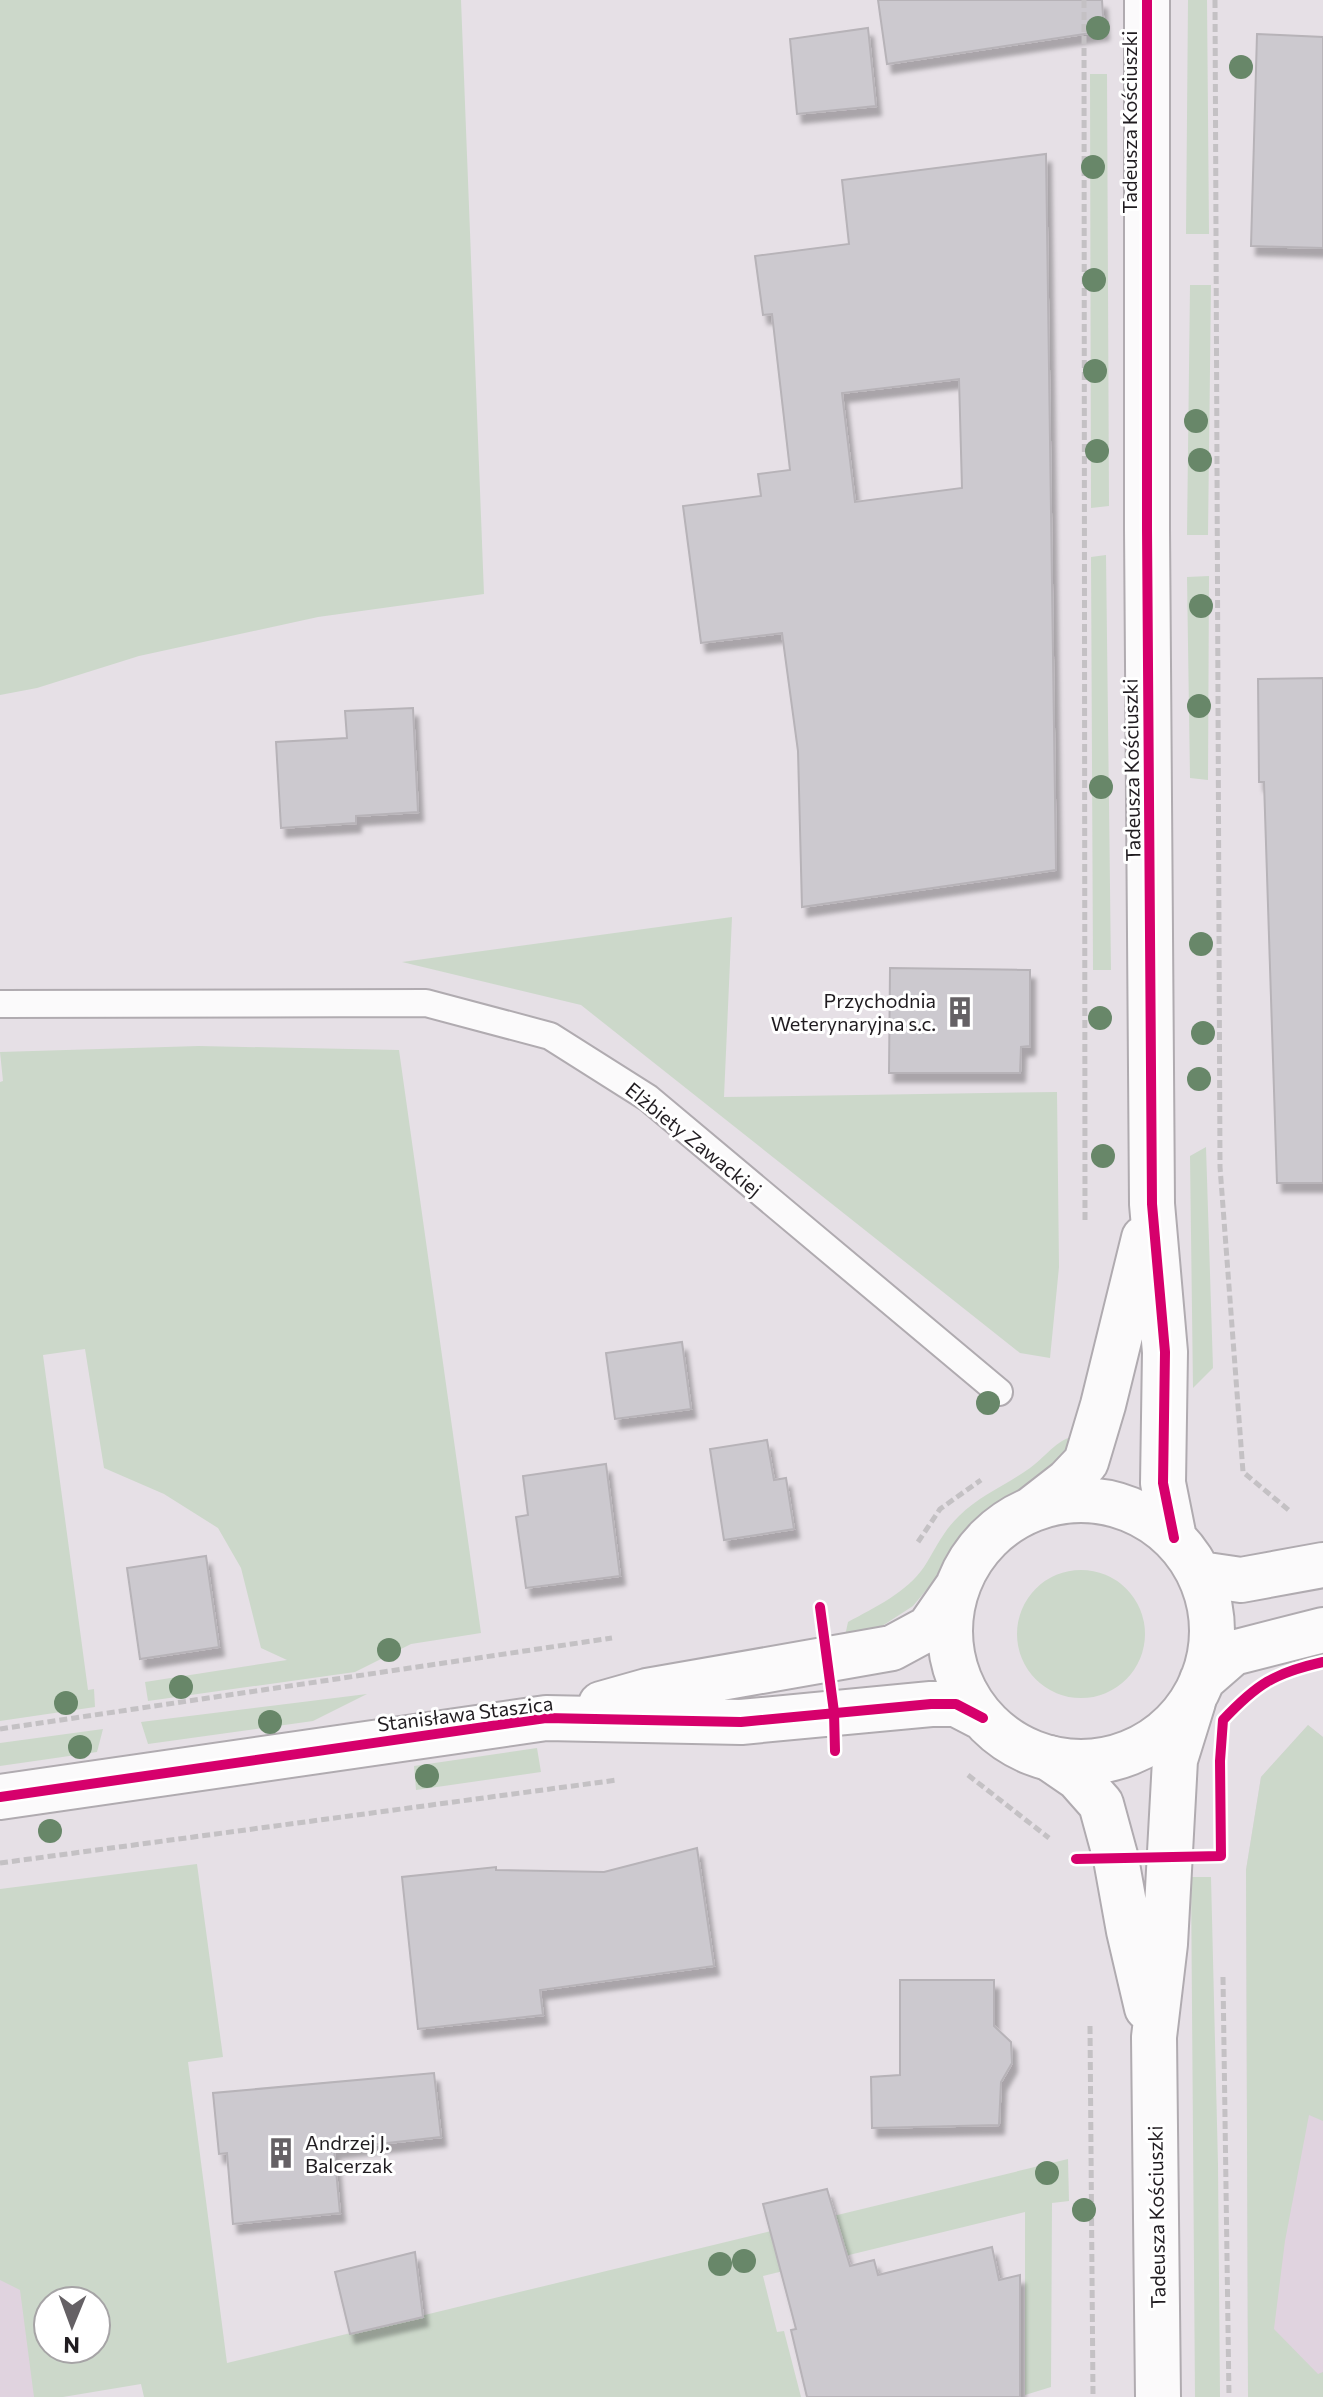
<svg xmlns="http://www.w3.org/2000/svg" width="1323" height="2397" font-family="Commissioner,sans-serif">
<defs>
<filter id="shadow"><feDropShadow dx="5" dy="9" stdDeviation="2" flood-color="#0004"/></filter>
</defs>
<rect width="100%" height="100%" fill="#e6e0e6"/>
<path fill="#e0d3df" d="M1308 1725 1323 1737V2397H1248L1246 1870 1261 1777Z
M0 1914 43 2397H0Z"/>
<path fill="#ccd8ca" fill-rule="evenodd" d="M0 0H461L484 594 318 617 139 656 37 688 0 695Z
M1188 0H1207L1209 234H1186Z
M1090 74H1107L1109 506 1091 508Z
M1190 285H1211L1208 535H1187Z
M1106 555 1111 970H1093L1091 557Z
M1209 576 1208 780 1190 778 1187 577Z
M732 917 724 1097 1057 1092 1059 1267 1050 1358 1020 1353 581 1005 402 962Z
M199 1046 399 1050 481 1633 411 1644 355 1672 148 1701 145 1682 287 1660 261 1648 241 1568 218 1528 164 1494 104 1468 85 1349 43 1355 88 1690 94 1689 95 1707 0 1721V1082L3 1081 0 1052Z
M1206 1147 1213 1368 1193 1388 1190 1156Z
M1081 1434 1070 1454 1018 1496 970 1530 942 1571 913 1606 879 1628 845 1636 848 1622C874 1608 907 1592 924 1567 935 1550 943 1531 959 1516 980 1495 1006 1485 1030 1468 1050 1453 1056 1439 1081 1434Z
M1017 1634a64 64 0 1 1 128 0a64 64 0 1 1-128 0Z
M367 1694 313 1721 148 1744 141 1722Z
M1308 1725 1323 1737V2121L1309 2115 1285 2241 1274 2329 1318 2374 1323 2372V2397H1248L1246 1870 1261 1777Z
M103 1729 97 1752 0 1766V1743Z
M537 1748 541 1772 416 1790 414 1766Z
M197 1864 223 2057 188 2062 227 2363 1068 2159 1069 2201 1052 2203 1051 2387 1025 2395V2212L763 2276 777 2332 784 2331 801 2397H144L141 2384 63 2397H34L20 2290 0 2280V1889ZM48 2301H96V2349H48Z
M1191 1877H1211L1218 2165 1220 2397H1195Z"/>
<path fill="#ccc9cf" stroke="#b7b3b8" stroke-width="2" fill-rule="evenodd" filter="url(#shadow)" d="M878 0H1102L1104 31 887 64Z
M868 28 876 106 797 114 790 39Z
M1257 34 1323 37V248L1251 246Z
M1046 154 1056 870 802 907 798 751 782 633 701 643 683 506 761 496 758 474 790 470 772 314 763 315 755 256 849 244 842 180ZM959 379 962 488 855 502 842 393Z
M1323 678V1183H1277L1264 782H1259L1258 679Z
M413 708 418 812 356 816V823L281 828 276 742 347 738 345 711Z
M890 968 1030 970V1046L1021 1047 1020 1073H889Z
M682 1342 691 1409 615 1419 606 1353Z
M767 1440 774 1480 786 1478 794 1529 724 1540 710 1449Z
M606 1464 620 1576 526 1588 516 1517 528 1515 523 1476Z
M206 1556 219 1647 140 1659 127 1568Z
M697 1848 714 1966 540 1990 543 2015 418 2029 402 1877 496 1867V1870L604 1872Z
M900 1980H994V2026L1011 2042 1012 2063 1001 2082 999 2125 872 2128 871 2077 900 2075Z
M434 2073 441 2137 334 2149 340 2213 233 2224 227 2153 219 2154 213 2093Z
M827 2189 850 2266 874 2260 878 2275 992 2247 999 2280 1020 2275V2397H807L791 2330 796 2329 763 2204Z
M415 2252 423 2317 350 2334 335 2272Z"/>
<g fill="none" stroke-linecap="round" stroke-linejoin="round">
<defs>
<path id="lane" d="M0 1004 426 1003 550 1036 648 1098 999 1392"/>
<path id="street" d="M1049 1758 1078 1778 1101 1804 1116 1859 1129 1931 1147 2008
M1158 2397 1154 2037 1165 1944 1175 1760 1193 1702"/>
<path id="secondary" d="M1147 0V529L1152 1204 1165 1352 1163 1483 1174 1538
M950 1631a131 131 0 1 1 262 0a131 131 0 1 1-262 0Z
M1032 1509 1068 1481 1086 1462 1103 1405 1144 1238
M1200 1574 1241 1580 1323 1565
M1202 1680 1233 1653 1323 1630
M601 1704 647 1691 892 1648 929 1628 956 1589
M0 1797 546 1718 741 1722 931 1704H956L983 1718"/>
</defs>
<use href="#lane" stroke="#b0abb0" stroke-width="30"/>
<use href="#street" stroke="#b0abb0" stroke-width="48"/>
<use href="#secondary" stroke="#b0abb0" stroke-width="48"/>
<path stroke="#c4c1c4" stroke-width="5" stroke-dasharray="8 4" stroke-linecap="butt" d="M1084 0 1085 1224
M1215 0 1220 1167 1243 1472 1291 1512
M918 1542 940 1509 981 1480
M0 1729 612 1638
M968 1775 1049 1838
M0 1863 617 1780
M1223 1977 1229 2397
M1090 2026 1093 2397"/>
<use href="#lane" stroke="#fbfafb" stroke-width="26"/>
<use href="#street" stroke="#fbfafb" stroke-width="44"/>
<use href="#secondary" stroke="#fbfafb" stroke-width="44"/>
<defs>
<path id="cycleway" d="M1147 0V529L1152 1204 1165 1352 1163 1483 1174 1538
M820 1607 834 1712 835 1751
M0 1797 546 1718 741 1722 931 1704H956L983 1718
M1076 1859 1221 1856 1220 1761 1223 1720C1257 1684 1274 1673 1323 1662"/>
</defs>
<use href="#cycleway" stroke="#fff" stroke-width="15"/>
<use href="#cycleway" stroke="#d6006c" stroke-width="10"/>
</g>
<g fill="#688769">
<circle cx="1098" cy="28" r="12"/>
<circle cx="1241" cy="67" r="12"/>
<circle cx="1093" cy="167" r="12"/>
<circle cx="1094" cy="280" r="12"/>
<circle cx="1095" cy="371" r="12"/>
<circle cx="1196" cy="421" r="12"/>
<circle cx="1097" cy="451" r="12"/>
<circle cx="1200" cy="460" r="12"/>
<circle cx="1201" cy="606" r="12"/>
<circle cx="1199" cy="706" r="12"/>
<circle cx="1101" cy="787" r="12"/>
<circle cx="1201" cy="944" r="12"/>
<circle cx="1100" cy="1018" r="12"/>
<circle cx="1203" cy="1033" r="12"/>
<circle cx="1199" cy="1079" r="12"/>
<circle cx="1103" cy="1156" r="12"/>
<circle cx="988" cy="1403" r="12"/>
<circle cx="389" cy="1650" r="12"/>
<circle cx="181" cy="1687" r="12"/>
<circle cx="66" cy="1703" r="12"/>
<circle cx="270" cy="1722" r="12"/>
<circle cx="80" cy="1747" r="12"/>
<circle cx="427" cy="1776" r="12"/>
<circle cx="50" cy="1831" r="12"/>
<circle cx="1047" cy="2173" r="12"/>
<circle cx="1084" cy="2210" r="12"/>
<circle cx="744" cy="2261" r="12"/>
<circle cx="720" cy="2264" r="12"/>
</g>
<defs>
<symbol id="building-bare" viewBox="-9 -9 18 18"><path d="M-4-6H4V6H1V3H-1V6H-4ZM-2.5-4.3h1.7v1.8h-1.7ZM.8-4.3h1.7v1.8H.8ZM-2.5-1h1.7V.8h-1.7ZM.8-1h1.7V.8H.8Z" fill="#656165" stroke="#fff" stroke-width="2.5" paint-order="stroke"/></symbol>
</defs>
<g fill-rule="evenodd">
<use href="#building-bare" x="938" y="990" width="44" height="44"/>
<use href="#building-bare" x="259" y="2131" width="44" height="44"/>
</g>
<g text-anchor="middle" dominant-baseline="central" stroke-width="6" stroke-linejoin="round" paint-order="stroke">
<g font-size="20" fill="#201c20" stroke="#fff">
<text transform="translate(1129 122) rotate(-90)">Tadeusza Kościuszki</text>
<text transform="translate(1131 770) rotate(-91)">Tadeusza Kościuszki</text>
<text transform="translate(694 1139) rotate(39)">Elżbiety Zawackiej</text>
<text transform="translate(465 1713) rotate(-7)">Stanisława Staszica</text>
<text transform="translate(1156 2217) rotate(-91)">Tadeusza Kościuszki</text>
</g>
<g font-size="20" fill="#201c20" stroke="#fff" text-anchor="end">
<text x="936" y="1000">Przychodnia<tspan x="936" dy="23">Weterynaryjna s.c.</tspan></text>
<text x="305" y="2142" text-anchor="start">Andrzej J.<tspan x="305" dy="23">Balcerzak</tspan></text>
</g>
</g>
<g transform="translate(72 2325) rotate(181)"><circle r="38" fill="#ffffff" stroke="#a6a4a6" stroke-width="2"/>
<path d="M0-6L14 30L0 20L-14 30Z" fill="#656165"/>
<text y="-12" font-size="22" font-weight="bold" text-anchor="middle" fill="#201c20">N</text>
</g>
</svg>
